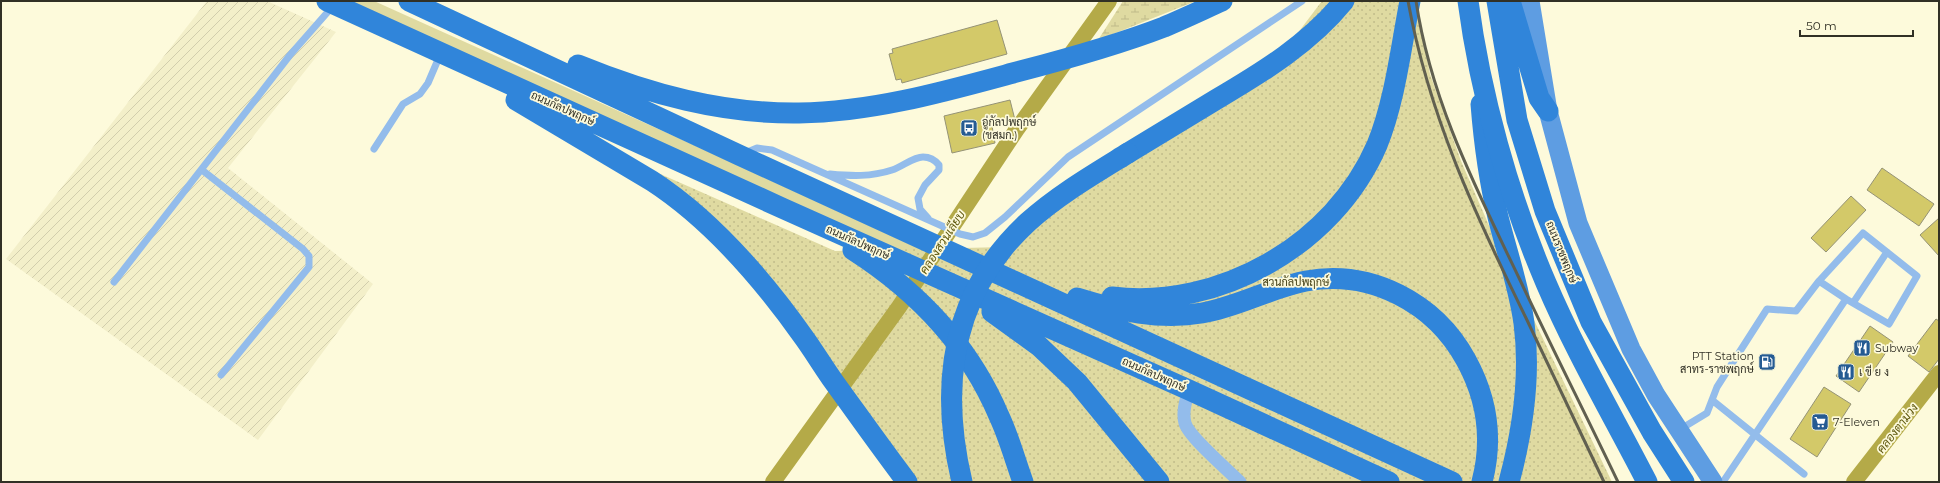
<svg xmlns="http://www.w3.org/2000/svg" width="1940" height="483" font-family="Montserrat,Sarabun,sans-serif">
<defs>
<pattern id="industrial-furrows" width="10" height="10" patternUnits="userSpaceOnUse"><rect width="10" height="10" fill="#f3efc9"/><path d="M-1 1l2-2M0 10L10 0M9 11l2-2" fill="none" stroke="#d1cdac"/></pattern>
<pattern id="wetland-marsh" width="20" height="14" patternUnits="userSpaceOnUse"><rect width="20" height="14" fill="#dfdaa1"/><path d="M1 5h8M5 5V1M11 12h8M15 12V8" fill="none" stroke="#c0bb8a"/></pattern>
<pattern id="park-dots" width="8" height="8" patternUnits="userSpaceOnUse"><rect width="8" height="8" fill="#dfdaa1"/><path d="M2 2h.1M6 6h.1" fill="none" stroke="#c0bb8a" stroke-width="1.8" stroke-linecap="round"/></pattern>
</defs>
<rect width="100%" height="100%" fill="#fdfadb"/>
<path fill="url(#industrial-furrows)" d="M207 1H267L336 32 228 168 373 284 258 440 6 259Z"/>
<path fill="#dfdaa1" d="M348 1H374L674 136 1428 482H1402Z"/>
<path fill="url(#wetland-marsh)" d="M1123 1H1196L1098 40Z"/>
<path fill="url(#park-dots)" d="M1322 1H1415L1430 74 1461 161 1494 237 1612 482H907L801 340 649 169 835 251 1005 247 1281 55Z"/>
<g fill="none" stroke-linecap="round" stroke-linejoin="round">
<path stroke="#b4aa48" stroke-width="16" d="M773 482 899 307 1017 129 1109 1
M1854 482 1939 373"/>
</g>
<path fill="#d3c969" stroke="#959376" d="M997 20 1007 54 902 83 901 79 896 80 889 54 893 53 892 49Z
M1010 100 1015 120 992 126 995 143 952 153 944 116Z
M1882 168 1934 204 1919 226 1867 190Z
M1851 196 1866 210 1826 252 1811 238Z
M1939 218V256L1920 235Z
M1936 319 1939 321V359L1929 372 1908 356Z
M1870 326 1893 342 1859 392 1836 376Z
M1824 387 1851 404 1817 457 1790 439Z"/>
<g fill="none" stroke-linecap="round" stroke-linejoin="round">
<path stroke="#93bceb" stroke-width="7" d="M374 149 403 104 420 94 428 83 440 55
M745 153 757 148 772 150 960 234 973 237 985 233 1005 217 1068 157 1302 1
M202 170 303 249 309 256V267L221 375
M830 174C851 176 871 177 892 170 902 167 913 157 923 157 930 157 935 160 939 165V170L925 185 918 198 920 209 928 218
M1819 281 1863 233 1917 276 1889 324 1846 299
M114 282 290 55 333 6
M1853 303 1887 252
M1712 400 1804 474
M1679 430 1707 413 1717 387 1767 309 1796 311 1819 281 1846 299 1723 482"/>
<path stroke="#93bceb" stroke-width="13" d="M1189 390C1186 400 1182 412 1185 423 1188 436 1229 471 1240 482"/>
<path stroke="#5e9de2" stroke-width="19" d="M1530 1 1548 111 1578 223 1631 349 1656 395 1713 482"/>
<path stroke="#3085da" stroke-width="21" d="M327 1 782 208 1189 390 1389 482
M409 1 739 155 1452 482
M1497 1 1517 120 1545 211 1591 322 1652 432 1684 482
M1510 1 1539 98 1548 111
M578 65C649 94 722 114 799 113 872 112 943 92 1013 73 1063 60 1115 46 1164 27 1183 19 1202 10 1222 1
M516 100 652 181C712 220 764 281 805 339 815 353 824 368 834 382 858 415 882 449 907 482
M1481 104C1484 142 1489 180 1498 217 1507 253 1519 287 1524 323 1531 377 1523 430 1509 482
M1128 153C1158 135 1187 117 1217 99 1263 72 1310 43 1344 1
M853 250C917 291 969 345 999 416 1009 437 1015 460 1023 482
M1112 297C1219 310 1334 245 1377 145 1395 101 1401 47 1410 1
M1077 298C1119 311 1159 320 1202 313 1238 307 1270 288 1306 281 1371 269 1435 303 1466 360 1487 398 1493 440 1482 482
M992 312 1039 346 1077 382 1159 482"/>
<path stroke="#616050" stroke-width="3" d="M1408 1C1429 116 1475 214 1526 318 1552 372 1578 427 1604 482
M1416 1C1431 102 1477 190 1520 280 1552 348 1586 415 1618 482"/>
<path stroke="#3085da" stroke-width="21" d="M1468 1C1480 93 1509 197 1546 283 1575 351 1613 416 1647 482
M962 482C939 385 951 293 1028 222 1058 195 1094 174 1128 153"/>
</g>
<defs>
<symbol id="bus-square" viewBox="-11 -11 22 22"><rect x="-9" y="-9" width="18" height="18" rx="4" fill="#255b93" stroke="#fdfadb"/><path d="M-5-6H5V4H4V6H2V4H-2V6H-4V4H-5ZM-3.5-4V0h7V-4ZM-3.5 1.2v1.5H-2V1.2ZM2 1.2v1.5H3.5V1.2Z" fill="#fff"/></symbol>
<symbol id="restaurant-square" viewBox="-11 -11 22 22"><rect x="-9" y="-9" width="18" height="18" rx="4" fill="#255b93" stroke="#fdfadb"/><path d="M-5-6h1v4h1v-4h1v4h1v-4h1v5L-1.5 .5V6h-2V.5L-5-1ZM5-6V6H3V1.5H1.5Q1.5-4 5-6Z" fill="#fff"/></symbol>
<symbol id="fuel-square" viewBox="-11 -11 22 22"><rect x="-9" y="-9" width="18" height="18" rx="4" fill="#255b93" stroke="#fdfadb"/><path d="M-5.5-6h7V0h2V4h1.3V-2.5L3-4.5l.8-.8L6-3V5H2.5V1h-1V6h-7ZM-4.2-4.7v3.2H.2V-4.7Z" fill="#fff"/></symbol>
<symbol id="supermarket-square" viewBox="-11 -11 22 22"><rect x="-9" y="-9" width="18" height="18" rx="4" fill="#255b93" stroke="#fdfadb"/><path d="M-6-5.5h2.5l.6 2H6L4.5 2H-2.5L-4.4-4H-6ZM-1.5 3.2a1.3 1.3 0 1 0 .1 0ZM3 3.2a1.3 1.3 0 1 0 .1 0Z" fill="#fff"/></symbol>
</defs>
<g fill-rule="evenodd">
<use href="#bus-square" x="959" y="118" width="20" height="20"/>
<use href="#restaurant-square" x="1852" y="338" width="20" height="20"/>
<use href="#fuel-square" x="1757" y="352" width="20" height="20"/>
<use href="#restaurant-square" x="1836" y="362" width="20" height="20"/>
<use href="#supermarket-square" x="1810" y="412" width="20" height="20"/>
</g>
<g text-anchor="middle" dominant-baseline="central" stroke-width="3.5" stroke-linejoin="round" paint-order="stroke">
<g font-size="11" fill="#313025" stroke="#fdfadb">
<text transform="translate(563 108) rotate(24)">ถนนกัลปพฤกษ์</text>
<text transform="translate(858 242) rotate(24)">ถนนกัลปพฤกษ์</text>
<text transform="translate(1562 252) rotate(68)">ถนนราชพฤกษ์</text>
<text transform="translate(1154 374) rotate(24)">ถนนกัลปพฤกษ์</text>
</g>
<g font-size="11" fill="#313025" stroke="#fdfadb" text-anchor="start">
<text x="982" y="122">อู่กัลปพฤกษ์<tspan x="982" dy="13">(ขสมก.)</tspan></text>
<text x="1875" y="348">Subway</text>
<text x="1754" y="356" text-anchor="end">PTT Station<tspan x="1754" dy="13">สาทร-ราชพฤกษ์</tspan></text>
<text x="1859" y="372">เ ขี ย ง</text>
<text x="1833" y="422">7-Eleven</text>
</g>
<g font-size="11" fill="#433f16" stroke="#fdfadb">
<text x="1296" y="282">สวนกัลปพฤกษ์</text>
</g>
<g font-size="12" font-style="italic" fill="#5f580e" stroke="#fdfadb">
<text transform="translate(942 242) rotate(-57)">คลองสวนเลียบ</text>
<text transform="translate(1897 428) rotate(-52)">คลองตาม่วง</text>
</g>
</g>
<rect width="1940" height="483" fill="none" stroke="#313025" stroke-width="4"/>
<path d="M1800 30v6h113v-6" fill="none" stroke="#313025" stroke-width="2"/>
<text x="1806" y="30" font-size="12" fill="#313025" stroke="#fdfadb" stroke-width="3" paint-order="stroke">50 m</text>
</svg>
